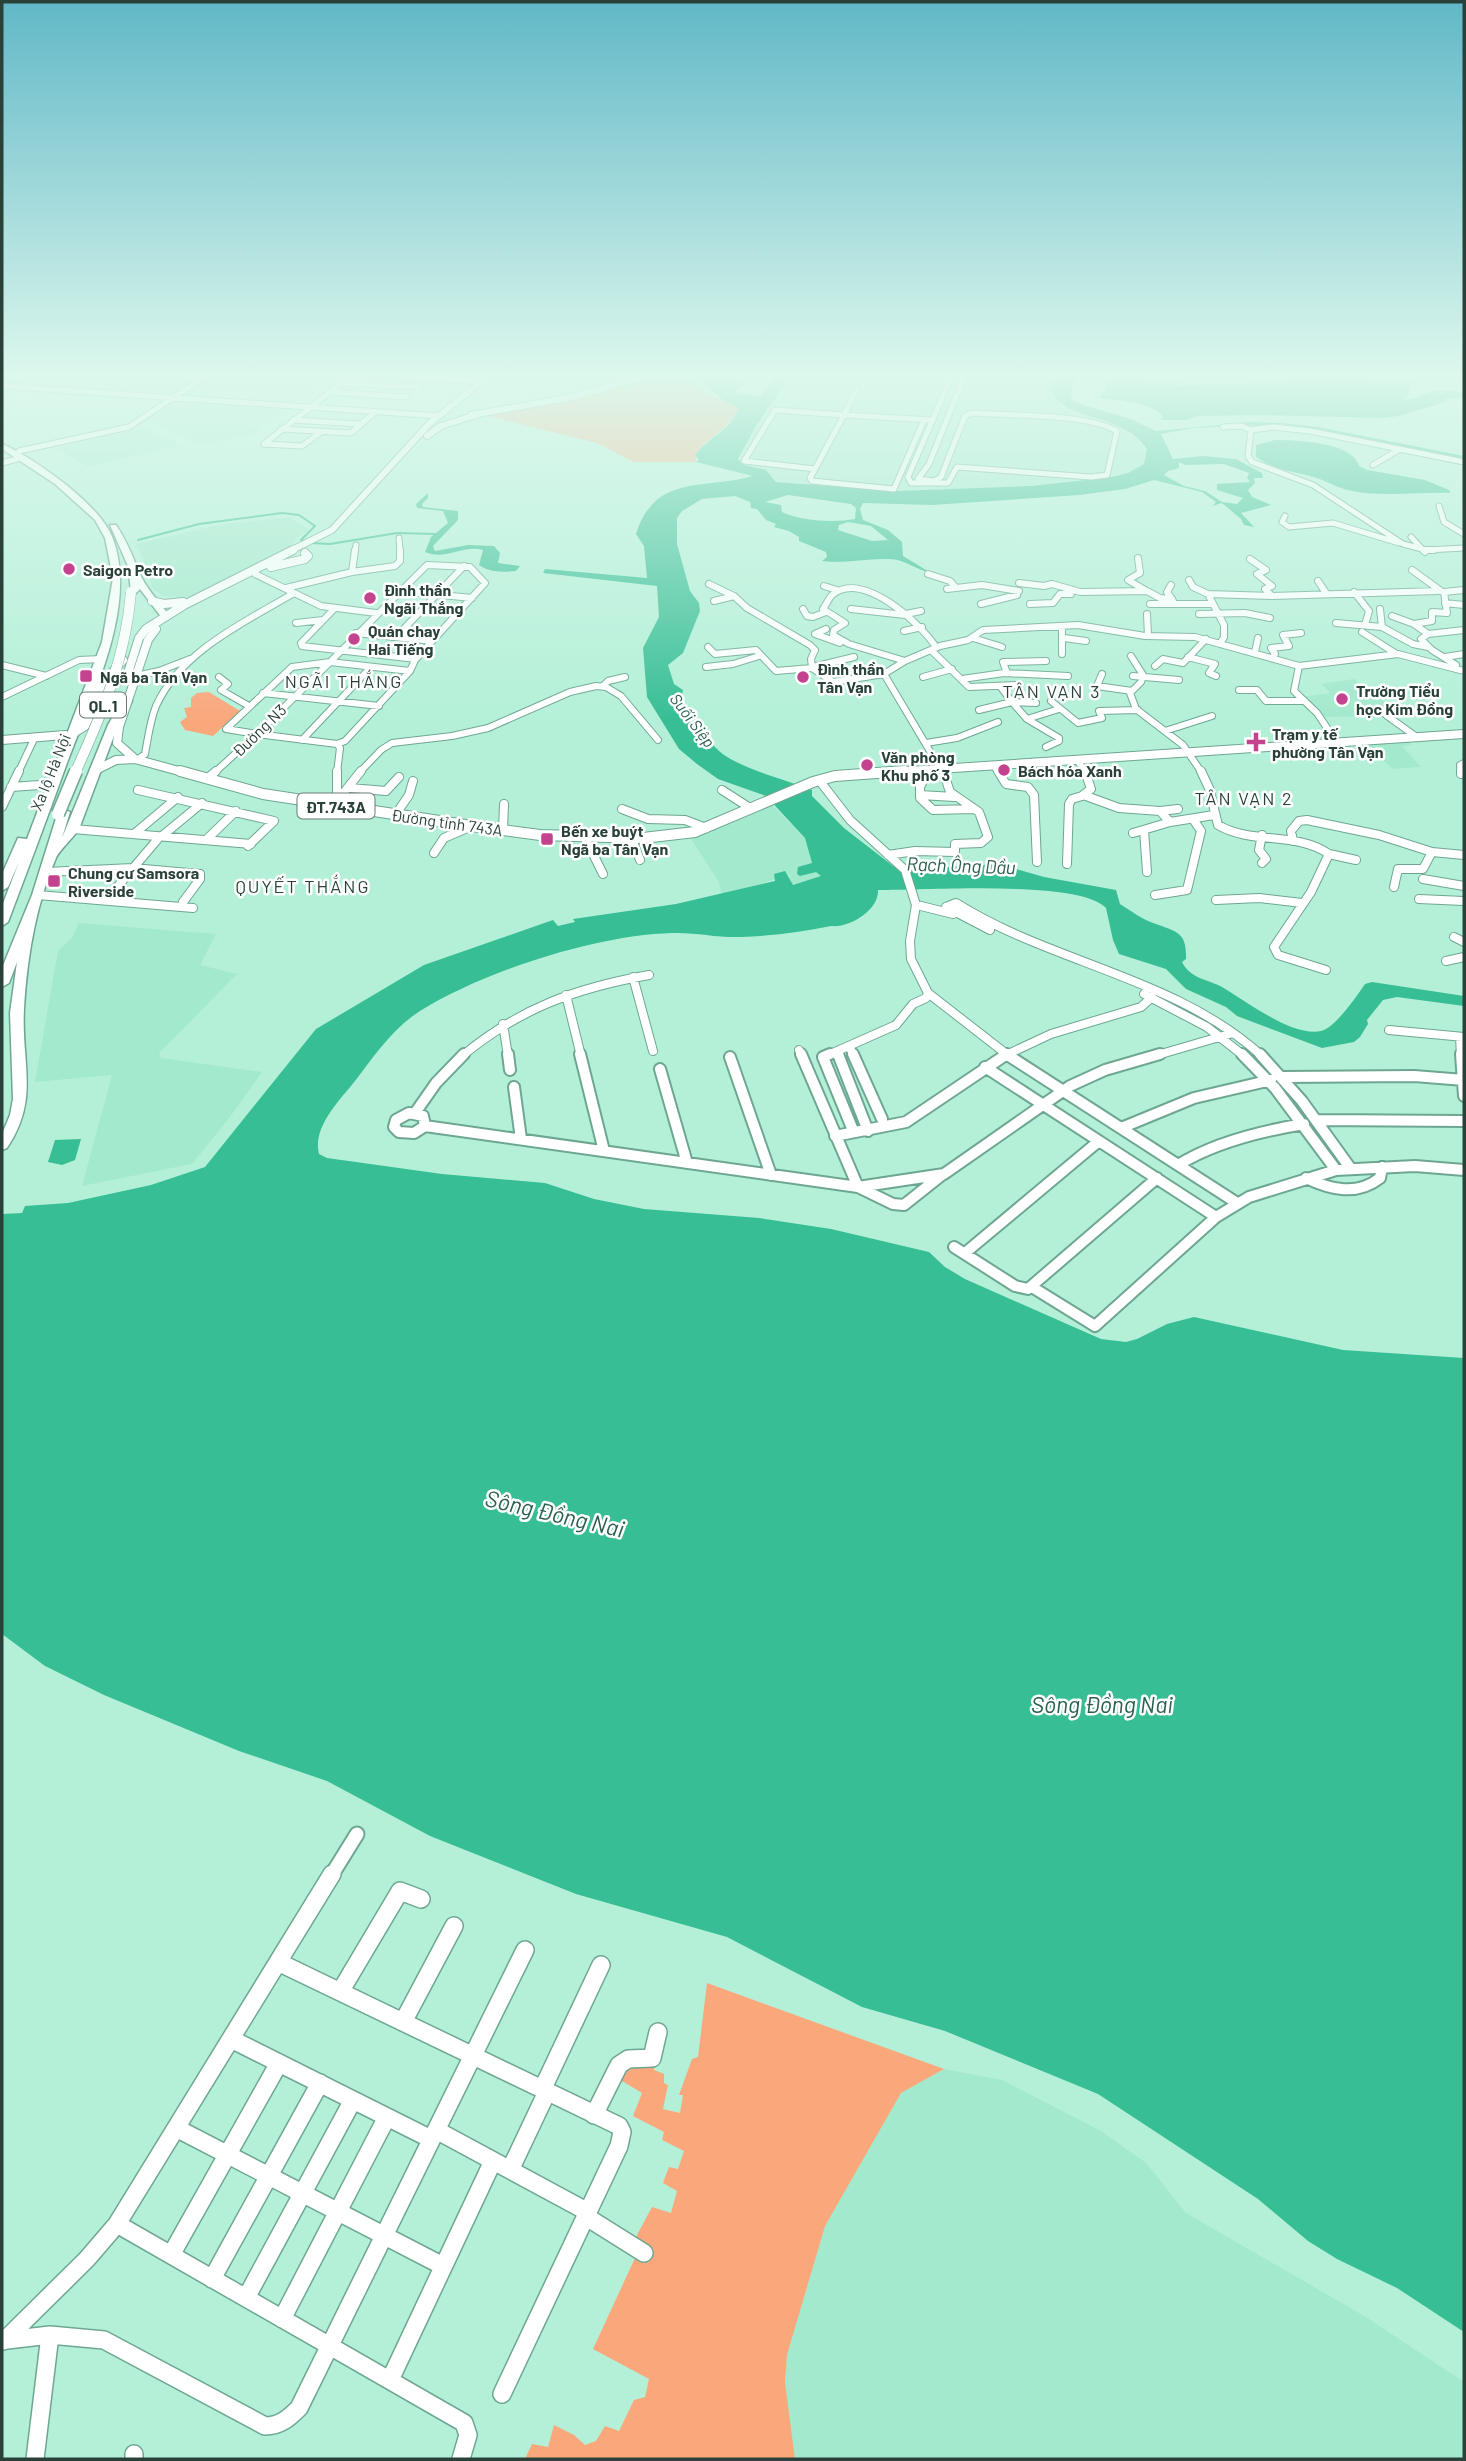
<svg xmlns="http://www.w3.org/2000/svg" width="1466" height="2461" font-family="Barlow,sans-serif">
<rect width="100%" height="100%" fill="#b4f0d8"/>
<path fill="#a3e9cd" d="M26 377H330L254 434 201 446 158 425 134 423 160 404 159 401 2 391V386Z
M791 377H1061L1054 383 1052 390 1062 406 1124 428 1141 441 1146 449V458L1144 464 1128 473 1031 486 897 491 777 481 767 470 745 465 739 459 749 437Z
M145 427 181 445 88 467 56 448Z
M290 517 310 530 296 538 290 547 190 598 163 596 152 588 148 571 136 544 218 525Z
M1354 679 1398 712 1381 716 1321 717 1302 697 1331 693 1321 684Z
M1407 740 1411 745 1402 746 1421 767 1393 769 1370 749 1369 743Z
M772 805 805 838 812 863 801 876 816 871 822 876 793 885 788 880 790 875 722 895 719 882 689 836Z
M79 923 216 934 200 965 237 974 159 1053 161 1058 262 1072 230 1117 192 1164 82 1186 112 1075 35 1082 58 951 72 938Z
M944 2069 1002 2080 1101 2131 1146 2163 1186 2213 1366 2317 1464 2382V2459H795L785 2382 787 2355 825 2226 901 2093Z"/>
<path fill="#faa77c" d="M650 377H686L706 393 739 408C730 432 695 440 696 462H634L597 443 484 415 582 398Z
M209 692 240 711 213 736 185 730 180 722 187 717 184 708 191 707V698L197 693Z
M707 1983 944 2069 901 2093 825 2226 787 2355 785 2382 795 2459H525L532 2444 548 2447 554 2425 574 2435 585 2445 596 2441 605 2426 619 2431 634 2400 645 2397 649 2379 593 2349 635 2258 637 2235 652 2207 671 2213 677 2191 663 2183 669 2167 678 2169 684 2151 662 2140 664 2132 633 2116 642 2093 617 2078 625 2066 655 2064 654 2070 664 2074V2083L668 2085 663 2109 680 2113 683 2095H679L692 2059 698 2057Z"/>
<path fill="#37be95" fill-rule="evenodd" d="M696 377H731L745 385 733 393 761 396 774 377H790L756 426 738 459 744 465 766 470 776 482 897 491 1031 486 1111 477 1128 473 1144 464 1147 449C1125 413 1060 421 1052 390L1054 383 1061 377H1079L1070 392 1072 400 1083 405 1131 419 1156 431 1252 422 1280 423 1318 427 1464 456V461L1281 424 1193 428 1161 434 1173 459 1203 456 1236 459 1262 473 1263 478H1254L1255 483 1248 490 1252 497 1271 505 1241 513 1254 527 1244 525 1241 519 1222 503 1212 506 1216 502 1202 492 1154 480 1125 489 1079 495 932 505 863 503 860 509 863 520 888 530 902 542 903 556 931 573C916 570 905 559 889 559 865 558 845 564 822 561L827 557 826 552 799 541V537L789 531 774 527 776 524 766 520 757 509 751 508 750 502 735 496 702 499 682 511 677 518V544L690 591 699 603 700 611 683 653 668 665 674 684 683 690 682 695 675 700 687 720C703 723 706 738 717 749 734 767 787 780 812 790V796L844 828 893 866 912 869 999 864 1044 877 1116 890 1120 904C1131 911 1143 920 1156 924 1177 932 1187 932 1186 959L1182 962C1191 979 1207 979 1222 987 1246 1001 1292 1037 1321 1031 1335 1028 1356 997 1365 984L1372 982 1464 996V1006L1397 997 1383 1000 1367 1020 1368 1024 1360 1037 1354 1042 1322 1048 1237 1016 1226 1007 1186 989 1166 969 1119 954 1113 940 1106 908C1080 879 920 891 878 890 879 910 850 928 831 926 801 932 771 936 741 937 718 938 695 932 672 933 596 935 485 971 420 1011 393 1028 374 1056 355 1081 340 1100 312 1127 319 1154L327 1158 442 1174 545 1183 594 1199 644 1209 759 1218 831 1229 929 1252 945 1267 965 1279 1101 1339 1126 1342 1137 1339 1167 1324 1194 1317 1343 1350 1464 1358V2332L1397 2288 1337 2259 1308 2241 1258 2199 1098 2094 945 2031 862 2007 727 1937 576 1894 430 1836 327 1781 239 1751 104 1695 45 1666 2 1634V1214L22 1213 25 1206 68 1203 151 1185 205 1167 316 1029 424 965 553 920 558 926 575 922 573 919 676 904 775 881 774 874 785 871 793 885 821 876 816 872 800 876 797 874 798 867 812 863 805 838 766 796 718 779 697 764 679 749 647 697 643 648 659 617 657 586 543 573 545 569 647 578 644 546 636 534C655 473 704 490 753 476L696 462 699 460 695 455C709 437 731 430 739 408L724 401ZM1179 462 1185 465 1224 464 1249 473 1247 478 1250 482 1217 484V490L1243 498 1237 504 1222 502 1205 491 1184 486 1164 475 1168 471 1179 468ZM788 495 851 504 856 508 855 519C834 523 801 521 782 512L781 505 765 502ZM848 522 871 526 888 540 872 541 838 530 839 525Z
M1112 377 1184 381 1175 386 1265 383 1295 377H1347L1411 382 1408 394 1403 399C1415 401 1423 393 1435 391 1445 389 1455 391 1464 392V397L1445 399 1446 402 1398 416 1383 418 1257 415 1197 416 1186 420H1161L1163 416C1150 402 1118 400 1099 398L1107 387 1106 380Z
M1275 440C1296 440 1353 442 1359 466L1367 470 1425 480 1449 490 1450 493C1418 492 1384 497 1352 491 1336 488 1322 478 1306 475 1287 471 1272 468 1256 457V445Z
M428 493V498L422 504 423 507 458 511V520L433 546 435 551 468 545 494 546 500 553 498 563 520 566 516 571C503 572 490 573 479 565L483 550C463 544 446 561 425 552L431 537 448 523 443 511 417 508 416 504Z
M81 1139 75 1160 62 1165 48 1162 55 1140Z"/>
<g fill="none" stroke-linecap="round" stroke-linejoin="round">
<path stroke="#37be95" stroke-width="2" d="M138 540 199 524 282 513 299 515 315 526 301 540 305 541
M311 543 330 544 397 533 435 534"/>
<defs>
<path id="minor-far5" d="M401 377 481 381
M951 377 908 477 911 483H948L957 467 1091 477 1107 475 1117 431C1084 413 1011 416 972 413L965 416 941 477 934 481 918 479 929 464 964 377
M341 383 419 387
M2 386 440 416
M329 392 407 397
M775 410 844 415 815 469 744 461Z
M844 415 933 420
M844 415 857 389
M293 420 359 424
M1223 427 1241 426 1251 430 1248 456 1252 462 1313 485 1403 544 1426 550 1464 548
M281 429 351 433 375 412
M1251 430 1273 427 1310 431 1464 462
M264 444 349 377
M264 444 302 446 321 432
M19 451 129 427 204 377
M2 463 17 459
M1373 465 1400 449
M815 469 810 478 812 481 894 489 924 420
M1439 506 1444 522 1464 534
M1285 516 1282 522 1289 527 1333 523 1399 543
M1411 537 1424 551
M399 538 400 551
M355 551 356 545"/>
<path id="minor-far4" d="M1423 550 1425 552
M1424 550H1434
M1138 558 1140 573 1128 580 1145 590
M1250 559 1266 570 1257 574 1272 586 1265 589 1272 596
M1412 570 1441 591
M352 572 355 550
M255 574 321 606 376 613
M928 574 950 581 955 587
M1189 580 1193 587 1208 594 1224 625V637L1220 644
M1318 581 1326 593
M1019 583 1044 586 1052 584 1080 592 1147 591 1160 598 1172 599
M709 584 734 596 747 608 810 645 815 650 811 659 812 668
M1171 585 1167 592 1173 601
M824 586 837 590
M286 588 352 572 395 566 400 561V550
M947 589 982 585 1019 591
M401 591 472 598
M1354 592 1369 611 1365 625
M1208 594 1272 596 1438 591
M714 601 734 596
M1445 603 1464 605
M981 604 1017 595
M1030 604 1053 603 1060 594H1071
M1150 604H1210
M334 609 301 643 302 646 416 659
M803 609 807 616 813 617 826 612
M851 609 905 615
M1380 609 1382 627
M906 614 921 611
M1147 614 1148 636
M1199 614 1245 613 1270 618
M1392 616 1414 624
M296 623 323 620
M1336 623 1382 627 1413 644 1428 647
M1062 626V654
M826 629 815 634 840 643
M904 631 922 627
M1362 632 1395 653
M356 633 432 641
M1428 634 1464 630
M396 637 464 566
M973 638 1002 647
M1064 638 1086 641
M708 647 715 654 756 650 776 671 812 668 833 682 884 674 905 661 940 646 968 640 983 630 1078 625 1145 636 1195 637 1299 666 1398 654 1464 671
M931 650 969 687 1016 685
M1255 652 1258 638
M1131 656 1143 675 1141 682 1130 693 1136 709 1183 745 1202 773
M1188 657 1215 664 1209 673 1216 676
M1273 657 1275 654 1271 648 1289 646 1283 635 1301 633
M1445 657 1464 654
M905 661 849 644 833 635 834 630 845 623 823 609C826 605 829 598 832 595 862 569 921 624 936 647
M330 662 410 671
M330 662 427 565 470 567 485 583 415 660 410 671
M2 665 46 676
M1456 665 1432 650 1421 639 1428 634 1414 624 1432 621V612L1447 613 1444 592 1464 590
M1155 666 1163 659 1183 663 1206 639
M1299 666 1294 691 1317 713 1337 743
M706 667 733 664 759 656
M813 667 854 657
M1007 673 1003 662 1046 661
M884 674 943 773
M1102 674 1097 686 1132 691
M136 676 159 671 190 659
M1133 676 1179 680
M219 677 228 684 221 690 249 706
M923 677 952 669
M962 679 1004 673 1068 676
M603 686 608 681 625 677
M1000 686 1012 702 1036 703
M1239 690H1257L1266 701H1304
M263 693 379 706
M2 697 79 660 101 659
M1051 701 1078 723 1102 718 1099 711 1138 710
M979 710 1012 702 1027 719 1059 709
M1386 715 1418 738
M1027 719 1059 738V741L1046 747
M1165 731 1212 716
M257 734 337 744 345 741 410 671
M257 734 226 729 292 667 330 662
M257 734 330 662
M302 740 371 667
M926 743 957 738 998 722
M137 760 145 754C148 738 150 721 156 706 181 651 245 622 294 593
M1077 760 1086 773
M994 766 999 773
M18 773 35 737
M214 773 257 734
M337 773 340 748 337 744
M359 773 381 750 392 743 452 736 488 728 570 692 596 686 606 687 621 696 658 740
M1461 773 1460 765 1464 763"/>
<path id="minor-far3" d="M337 771V800
M921 771 924 779 920 787V798L933 810 974 809
M998 771 1006 784 1028 787 1034 795 1037 862
M1201 771 1209 788 1218 825C1252 845 1296 831 1329 854L1311 892 1274 947 1278 955 1326 970
M1461 771V774
M207 779 216 771
M819 780 850 820 905 870 916 905 910 941 911 959 928 993 926 998 913 1004 896 1025 826 1056
M11 787 54 784
M350 788 386 791 399 777
M138 790 274 821 248 846
M722 790 750 808
M920 795 954 797
M1086 796 1119 808 1160 811 1170 822
M333 806 361 771
M2 807 19 771
M622 809 648 819 685 820 706 828
M1160 811 1178 809
M396 814 409 795 413 781
M73 829 251 844
M503 830 504 804
M1144 830 1147 872
M1133 833 1170 822 1214 815
M134 834 178 797
M1262 835 1259 850 1266 859 1262 863
M162 836 202 803
M584 836 603 874
M631 837 640 860
M206 840 236 811
M1293 841 1291 831 1299 821 1307 820 1379 835 1432 852 1464 855
M434 853 444 838 472 826
M1329 854 1356 860
M888 855 915 851 955 852V844L981 843 988 837 979 812 950 792 943 771
M1067 864 1069 804 1072 799 1082 796 1091 789 1085 771
M46 872 133 868 200 874V879L183 902
M1423 879 1464 886
M1394 887 1398 869H1423L1432 852
M112 893 157 840
M38 895 193 908
M1155 895 1187 890 1201 831 1193 819
M1419 899 1464 901
M1216 900 1259 898 1302 903
M917 905 953 914
M946 907 956 903C1053 964 1175 977 1262 1056
M946 907 990 930
M1454 937 1464 942
M1446 961 1464 957
M633 977 653 1051
M928 993 1009 1056
M1144 994 1207 1027 1244 1056
M566 995 581 1056
M503 1024 508 1056
M1389 1030 1464 1037
M1460 1037 1461 1056
M850 1048 854 1056
M799 1050 802 1056
M837 1052 838 1056
M462 1056C520 1008 576 988 649 975
M1004 1056 1051 1034 1141 1007 1152 997
M1154 1056 1233 1033"/>
<path id="minor-far2" d="M508 1054 510 1070
M580 1054 604 1151
M801 1054 858 1187 893 1204 904 1205 943 1174
M830 1054 823 1057 852 1128
M838 1054 868 1131
M853 1054 882 1119
M1006 1054 1237 1203
M1242 1054 1275 1088 1336 1170
M1260 1054 1302 1101 1351 1169
M1461 1054 1464 1096
M730 1057 771 1175
M985 1067 1216 1217
M660 1069 687 1163
M1283 1077 1414 1076 1464 1080
M514 1087 521 1139
M409 1113 423 1116 425 1126 414 1133 399 1132 394 1127 396 1120Z
M415 1113 436 1083 464 1054
M1316 1120 1464 1121
M425 1126 858 1187 944 1174 1070 1086 1105 1070 1160 1054
M1121 1128 1194 1098 1271 1080
M835 1136 906 1122 1007 1054
M1178 1165C1215 1142 1261 1131 1304 1124
M1306 1178C1331 1190 1357 1196 1380 1178L1382 1167
M954 1247 1015 1286 1028 1289 1157 1178
M965 1253 1099 1141
M1032 1287 1095 1326 1216 1217 1249 1197 1336 1170 1415 1166 1464 1170"/>
<path id="minor-far1" d="M331 1876 357 1834"/>
<path id="minor" d="M278 1962 619 2126 622 2132 619 2146 502 2394
M340 1992 400 1891 421 1899
M403 2022 454 1926
M231 2039 431 2139
M542 2090 601 1965
M594 2115 619 2065 628 2059 652 2058 658 2032
M176 2128 443 2266
M436 2130 588 2212
M510 2170 547 2092
M585 2216 644 2253
M117 2224 464 2423 468 2435 461 2459
M171 2255 279 2063
M212 2279 320 2083
M246 2298 353 2100
M282 2319 387 2117
M7 2340 50 2335 104 2340 265 2426C280 2426 289 2418 299 2408L525 1950
M4 2341 87 2259 117 2224 332 1874
M390 2380 493 2161
M134 2454V2459
M35 2459 50 2335"/>
<path id="major-far2" d="M471 415 573 397 641 377
M427 436 441 426 479 414
M290 551 332 530 429 424 487 377"/>
<path id="major-far1" d="M271 567 305 559 308 556 305 553
M152 601 164 604 183 602
M96 691 123 660
M72 734 85 726 101 692 127 676 139 638 146 629 184 605 293 550
M2 740 65 735
M135 759 117 743 119 727 148 640 156 629
M96 770 116 760 135 759 186 773
M879 773 1464 734"/>
<path id="major" d="M180 771 263 794 472 826 540 835 643 838 695 832 813 782 835 776 905 771"/>
<path id="highway" d="M2 444C33 457 102 506 113 539 138 607 91 698 67 763 48 816 28 869 8 922L2 926V906L19 862 8 887 2 891V874L18 838 27 839 102 642 113 578 105 538 95 520 55 484 2 449Z
M110 525H116C126 540 132 554 138 570 145 587 158 601 170 616L168 618H162L140 589 135 594 131 591 128 566Z
M123 699 132 701 118 725 79 829C73 838 58 852 56 858 36 904 27 958 24 1009 21 1063 40 1099 7 1148L2 1150V1134L10 1115 13 1099 10 1013 17 962 9 983 2 987V968L32 895 58 812 64 809 70 812 62 838 108 725Z"/>
</defs>
<use href="#minor-far5" stroke="#6ea791" stroke-width="7"/>
<use href="#minor-far4" stroke="#6ea791" stroke-width="8"/>
<use href="#minor-far3" stroke="#6ea791" stroke-width="10"/>
<use href="#minor-far2" stroke="#6ea791" stroke-width="14"/>
<use href="#minor-far1" stroke="#6ea791" stroke-width="17"/>
<use href="#minor" stroke="#6ea791" stroke-width="20"/>
<use href="#major-far2" stroke="#6ea791" stroke-width="8"/>
<use href="#major-far1" stroke="#6ea791" stroke-width="10"/>
<use href="#major" stroke="#6ea791" stroke-width="12"/>
<use href="#highway" stroke="#6ea791" stroke-width="3"/>
<use href="#minor-far5" stroke="#fff" stroke-width="5"/>
<use href="#minor-far4" stroke="#fff" stroke-width="6"/>
<use href="#minor-far3" stroke="#fff" stroke-width="8"/>
<use href="#minor-far2" stroke="#fff" stroke-width="10"/>
<use href="#minor-far1" stroke="#fff" stroke-width="13"/>
<use href="#minor" stroke="#fff" stroke-width="17"/>
<use href="#major-far2" stroke="#fff" stroke-width="6"/>
<use href="#major-far1" stroke="#fff" stroke-width="8"/>
<use href="#major" stroke="#fff" stroke-width="10"/>
<use href="#highway" fill="#fff" fill-rule="evenodd"/>
<defs>
<path id="highway-bridge-far1" d="M75 773C102 714 126 657 131 592"/>
<path id="highway-bridge" d="M58 814 76 771"/>
</defs>
<use href="#highway-bridge-far1" stroke="#6ea791" stroke-width="11" stroke-linecap="butt"/>
<use href="#highway-bridge" stroke="#6ea791" stroke-width="15" stroke-linecap="butt"/>
<use href="#highway-bridge-far1" stroke="#fff" stroke-width="10"/>
<use href="#highway-bridge" stroke="#fff" stroke-width="12"/>
</g>
<linearGradient id="sky" x2="0" y2="1"><stop stop-color="#61b8c7"/><stop offset="0.52" stop-color="#ddf8ed"/><stop offset="1" stop-color="#ddf8ed" stop-opacity="0"/></linearGradient>
<rect width="1466" height="721" fill="url(#sky)"/>
<g fill="#c3438e" stroke="#fff" stroke-width="2.5">
<circle cx="69" cy="569" r="7"/>
<circle cx="370" cy="598" r="7"/>
<circle cx="354" cy="639" r="7"/>
<rect x="79" y="669" width="14" height="14" rx="3.5"/>
<circle cx="803" cy="677" r="7"/>
<circle cx="1342" cy="699" r="7"/>
<path d="M1252.5 731.5h7v7h7v7h-7v7h-7v-7h-7v-7h7z"/>
<circle cx="867" cy="765" r="7"/>
<circle cx="1004" cy="770" r="7"/>
<rect x="540" y="832" width="14" height="14" rx="3.5"/>
<rect x="47" y="874" width="14" height="14" rx="3.5"/>
</g>
<g text-anchor="middle" dominant-baseline="central" stroke-width="5" stroke-linejoin="round" paint-order="stroke">
<g font-size="16" font-weight="bold" fill="#294138" stroke="#fff" text-anchor="start">
<text x="83" y="569">Saigon Petro</text>
<text x="384" y="589">Đình thần<tspan x="384" dy="18">Ngãi Thắng</tspan></text>
<text x="368" y="630">Quán chay<tspan x="368" dy="18">Hai Tiếng</tspan></text>
<text x="817" y="668">Đình thần<tspan x="817" dy="18">Tân Vạn</tspan></text>
<text x="100" y="676">Ngã ba Tân Vạn</text>
<text x="1356" y="690">Trường Tiểu<tspan x="1356" dy="18">học Kim Đồng</tspan></text>
<text x="1272" y="733">Trạm y tế<tspan x="1272" dy="18">phường Tân Vạn</tspan></text>
<text x="881" y="756">Văn phòng<tspan x="881" dy="18">Khu phố 3</tspan></text>
<text x="1018" y="770">Bách hóa Xanh</text>
<text x="561" y="830">Bến xe buýt<tspan x="561" dy="18">Ngã ba Tân Vạn</tspan></text>
<text x="68" y="872">Chung cư Samsora<tspan x="68" dy="18">Riverside</tspan></text>
</g>
<g fill="#fff" stroke="#697a74" stroke-width="2">
<rect x="80" y="692.5" width="46" height="25" rx="5"/>
<rect x="297.5" y="793.5" width="77" height="25" rx="5"/>
</g>
<g font-size="16" font-weight="bold" fill="#294138">
<text x="103" y="705">QL.1</text>
<text x="336" y="806">ĐT.743A</text>
</g>
<g font-size="16" font-style="italic" fill="#2b5f4d" stroke="#fff">
<text transform="translate(693 720) rotate(53)">Suối Siệp</text>
</g>
<g font-size="16" fill="#294138" stroke="#fff">
<text transform="translate(259 730) rotate(-44)">Đường N3</text>
<text transform="translate(50 772) rotate(-68)">Xa lộ Hà Nội</text>
<text transform="translate(447 822) rotate(8)">Đường tỉnh 743A</text>
</g>
<g font-size="18" letter-spacing="2" fill="#294138" stroke="#fff">
<text x="344" y="681">NGÃI THẮNG</text>
<text x="1052" y="691">TÂN VẠN 3</text>
<text x="1244" y="798">TÂN VẠN 2</text>
<text x="303" y="886">QUYẾT THẮNG</text>
</g>
<g font-size="19" font-style="italic" fill="#2b5f4d" stroke="#fff">
<text transform="translate(961 865) rotate(2)">Rạch Ông Dầu</text>
</g>
<g font-size="23" font-style="italic" fill="#2b5f4d" stroke="#fff">
<text transform="translate(555 1513) rotate(13)">Sông Đồng Nai</text>
<text x="1102" y="1704">Sông Đồng Nai</text>
</g>
</g>
<rect width="1466" height="2461" fill="none" stroke="#294138" stroke-width="7"/>
</svg>
